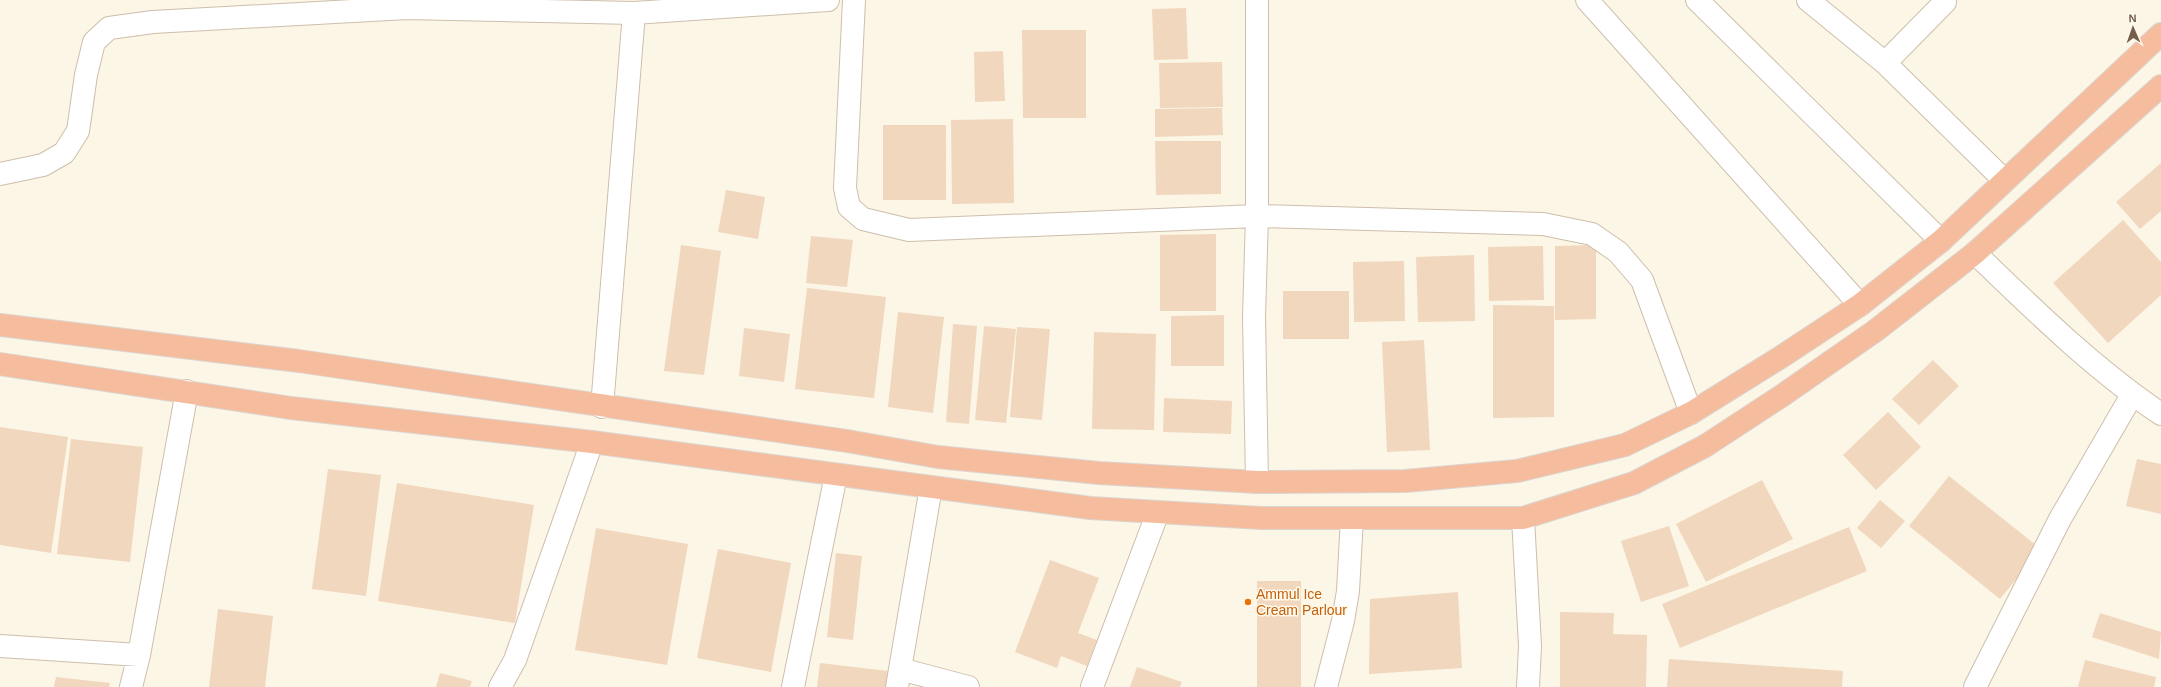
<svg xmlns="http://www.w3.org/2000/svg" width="2161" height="687" font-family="Helvetica,sans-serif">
<rect width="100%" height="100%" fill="#fcf6e6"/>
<path fill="#f1d7be" d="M1186 8 1188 59 1154 60 1152 9Z
M1022 30H1086V118H1023Z
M1003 51 1005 101 975 102 974 52Z
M1222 62 1223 107 1160 108 1159 63Z
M1222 108 1223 135 1155 137V109Z
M1013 119 1014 203 952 204 951 120Z
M883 125H946V200H883Z
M1155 141H1221V194L1156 195Z
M2161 163V211L2140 229 2116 202Z
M726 190 765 197 758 239 718 232Z
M2123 220 2161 262V295L2108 343 2053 283Z
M1216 234V311H1160V235Z
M811 236 853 240 847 287 806 283Z
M681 245 721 251 704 375 664 371Z
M1596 245V319L1555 320V246Z
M1543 246 1544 300 1489 301 1488 247Z
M1474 255 1475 321 1418 322 1416 257Z
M1404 261 1405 321 1354 322 1353 262Z
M807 288 886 297 874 398 795 389Z
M1283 291H1349V339H1283Z
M1493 305 1554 306V417L1493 418Z
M898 312 944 317 933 413 888 407Z
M1224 315V366H1171V316Z
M953 324 977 326 969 424 946 422Z
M984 326 1016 329 1006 423 975 420Z
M1017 327 1050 329 1042 420 1010 417Z
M744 328 790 334 784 382 739 376Z
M1094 332 1156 334 1154 430 1092 429Z
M1424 340 1430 450 1387 452 1382 342Z
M1933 360 1959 386 1919 425 1892 399Z
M1164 398 1232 401 1231 434 1163 432Z
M1888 412 1921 447 1876 490 1843 455Z
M0 427 68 437 51 553 0 545Z
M71 439 143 447 130 562 57 554Z
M2137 459 2161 464V514L2126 506Z
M328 469 381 475 366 596 312 589Z
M1949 476 2041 549 2000 599 1909 526Z
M1762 480 1793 539 1706 582 1676 524Z
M397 483 534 505 515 623 378 601Z
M1880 500 1905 521 1881 548 1857 528Z
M1669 526 1689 586 1641 602 1621 541Z
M1849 527 1867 571 1680 648 1662 604Z
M596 528 688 544 667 665 575 650Z
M718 549 791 563 771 672 697 658Z
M836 553 862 556 853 640 827 637Z
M1050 560 1099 578 1078 633 1097 640 1087 666 1061 656 1057 668 1015 652Z
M1257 581H1301V687H1257Z
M1458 592 1462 668 1369 674 1370 599Z
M218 609 273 616 265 687H209Z
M1560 612 1614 613 1613 634 1647 635 1646 687H1560Z
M2100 613 2161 632 2159 659 2092 637Z
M1669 659 1843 671 1842 687H1667Z
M2085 660 2156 677 2154 687H2078Z
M820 663 888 671 886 687H817Z
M1137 667 1182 682 1180 687H1130Z
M440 673 472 681 470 687H436Z
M56 677 110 683 109 687H54Z"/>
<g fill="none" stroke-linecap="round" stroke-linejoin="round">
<defs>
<path id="minor" d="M854 0 845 188 849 207 863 219 909 230 1257 216 1543 224 1592 234 1618 252 1642 280 1691 413
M1587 0 1860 305
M1697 0 1941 241
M1808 0 1885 63 2004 180
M1885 63 1945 2
M0 174 43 165 64 153 78 131 86 75 94 42 109 28 153 22 407 8 634 13 828 0
M1975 253C2034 310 2093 368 2161 414
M602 407 634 13
M1257 482 1254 317 1257 216V0
M1523 518 1530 646 1528 687
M0 646 139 655
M900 669 968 687
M131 687 139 655 187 391
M500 687 515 660 592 442
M793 687 836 475
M897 687 931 487
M1092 687 1158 512
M1326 687 1343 621 1348 591 1352 518
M1975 687 2060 519 2132 395"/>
<path id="highway" d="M0 325 299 361 847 441 938 457 1099 473 1257 482 1405 481 1517 471 1625 445 1691 413 1781 357 1860 305 1941 241 2161 34
M0 364 291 408 592 442 1090 508 1261 518H1523L1634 483 1705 446 1783 395 1875 331 1975 253 2161 86"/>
</defs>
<use href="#minor" stroke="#cebeac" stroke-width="24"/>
<use href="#highway" stroke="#dbd5d0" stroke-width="24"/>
<use href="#minor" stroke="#fff" stroke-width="22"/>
<use href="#highway" stroke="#f5bd9e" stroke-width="22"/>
</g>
<circle fill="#e8710a" stroke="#fff9ec" stroke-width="1.5" cx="1248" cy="602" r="4"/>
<g text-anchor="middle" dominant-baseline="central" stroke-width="3" stroke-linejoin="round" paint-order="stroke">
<g font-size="14" fill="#c56008" stroke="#fff9ec" text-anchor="start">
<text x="1256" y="594">Ammul Ice<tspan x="1256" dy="16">Cream Parlour</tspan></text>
</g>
</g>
<g transform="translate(2133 28) rotate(358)" stroke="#fff9ec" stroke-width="3" paint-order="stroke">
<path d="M0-3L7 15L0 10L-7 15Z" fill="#755e4b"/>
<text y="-6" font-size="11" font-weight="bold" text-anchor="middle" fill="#755e4b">N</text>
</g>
</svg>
